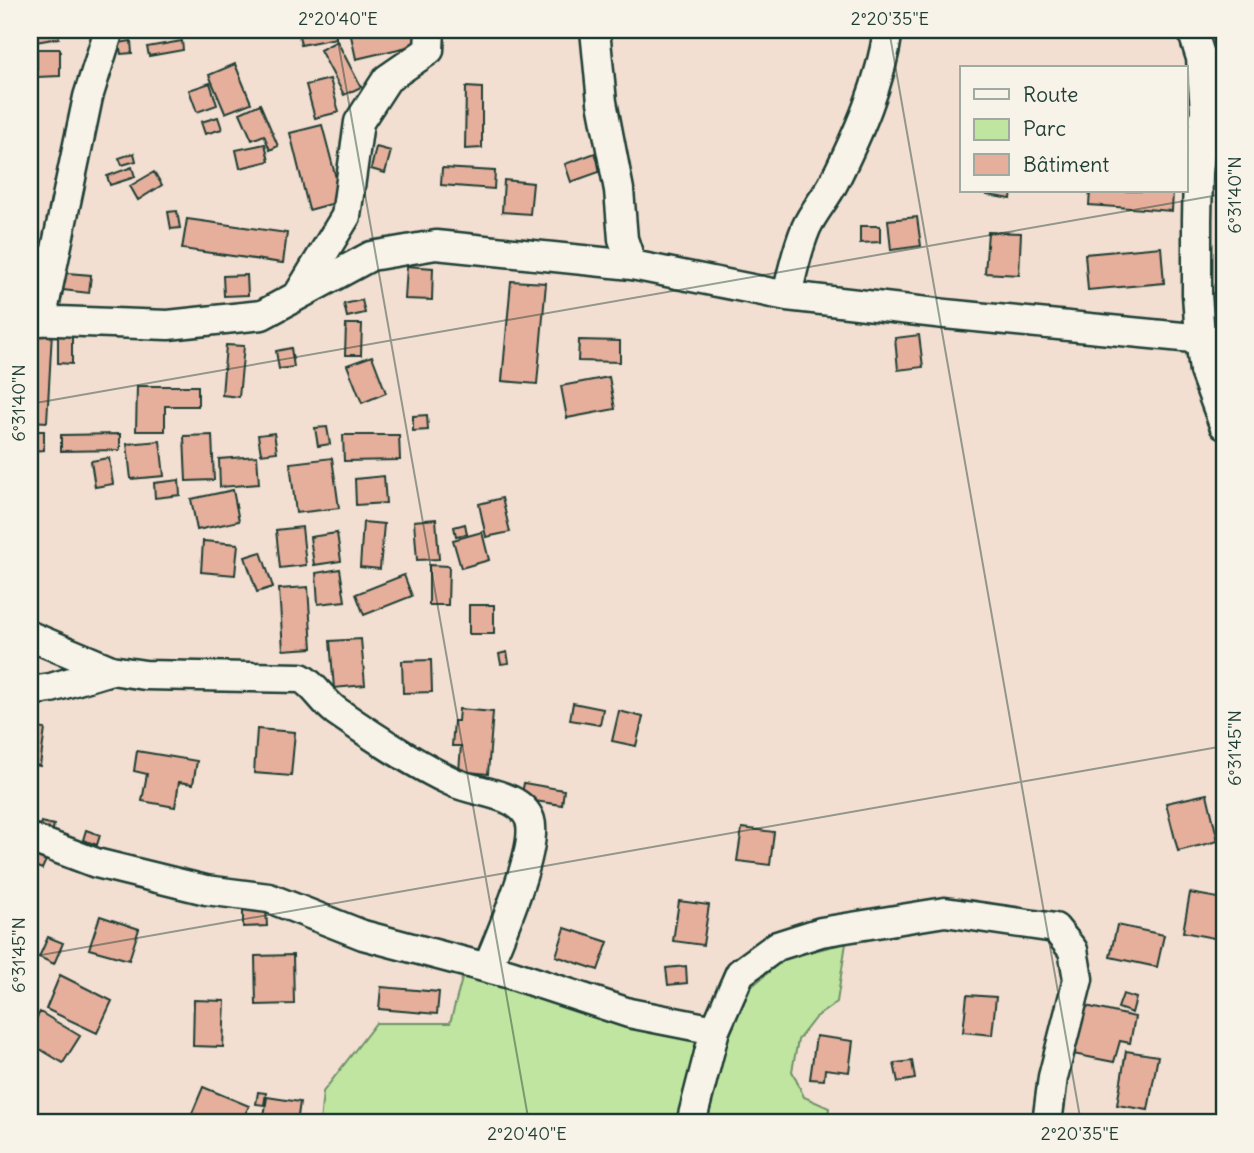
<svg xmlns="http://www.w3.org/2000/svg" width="1254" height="1153" font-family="Delius,sans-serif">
<rect width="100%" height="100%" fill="#f2dfd1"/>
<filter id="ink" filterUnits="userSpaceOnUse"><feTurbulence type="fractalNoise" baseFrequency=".0143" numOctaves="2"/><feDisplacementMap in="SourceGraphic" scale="14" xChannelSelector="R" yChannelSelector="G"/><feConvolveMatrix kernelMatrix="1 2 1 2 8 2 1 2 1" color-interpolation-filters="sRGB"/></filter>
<g filter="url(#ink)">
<path fill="#c0e5a0" stroke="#70916a" stroke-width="2" d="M846 943 837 1002 815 1018 798 1040 792 1071 804 1097 829 1108 827 1123H704L725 1046 750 988 785 958Z
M464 971 702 1041 682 1123H320L323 1092 376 1023H450Z"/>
<path fill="#e6af9b" stroke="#1f3d34" stroke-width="2" d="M30 30H58L59 38 30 43Z
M298 30H335L336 38 301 45Z
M355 30H416L420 44 356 59 350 31Z
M779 30H835V38L779 33Z
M131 41 132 53 121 54 119 43Z
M182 41 183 50 149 56 147 47Z
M337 41 361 87 344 95 320 50Z
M37 49H60V76L37 77Z
M235 64 251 103 225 113 209 75Z
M330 79 339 112 315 118 306 85Z
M210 83 217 105 197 112 189 90Z
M466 87 482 88V148L465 149Z
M260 104 278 146 270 150 264 135 252 140 240 113Z
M218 117 222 129 205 134 201 122Z
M322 125 342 201 309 210 290 133Z
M35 141 37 166 30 167V142Z
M265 144 269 161 240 168 236 150Z
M376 147 391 151 385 173 371 169Z
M134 153 136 161 122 165 119 158Z
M595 153 602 171 571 182 565 164Z
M132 167 135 177 110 185 107 176Z
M442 168 495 171 494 189 441 185Z
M154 172 162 185 138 200 130 186Z
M504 180 533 183 530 214 502 212Z
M988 191H1012L1011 199 987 195Z
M1090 191H1173L1172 211 1089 205Z
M177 211 180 228 171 229 168 212Z
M917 217 921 246 891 250 888 220Z
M187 219 287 233 283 263 182 249Z
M860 226H880V242L860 243Z
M988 232 1021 233 1019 275 985 273Z
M1161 247 1164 283 1088 290 1085 254Z
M407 266 433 268 432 300 405 299Z
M55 272 91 275 89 293 54 289Z
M247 275 248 295 224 296 223 276Z
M511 281 546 283 537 384 502 381Z
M1224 296V308L1218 310 1214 299Z
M362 300 365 313 347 317 344 304Z
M346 324H362L361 355H345Z
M30 331 52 332 47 422 30 421Z
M58 333 72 334V364L58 363Z
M919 335 923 367 898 370 895 338Z
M579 340 620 341V362L578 361Z
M226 345 244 346 239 397 222 395Z
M291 348 294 367 279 369 276 351Z
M372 356 386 393 362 403 347 365Z
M609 377 615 409 567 418 561 386Z
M137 386H198V406H165V431H136Z
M427 415 428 430 413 431V416Z
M327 427 330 444 318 446 315 428Z
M30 431H44V450L30 451Z
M274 433 277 452 261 454 258 435Z
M120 434V450L61 451V435Z
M212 435 214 480 186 481 184 436Z
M343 435H399L400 460 344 461Z
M160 441 164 476 131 479 127 444Z
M257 456 259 484 220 487 219 459Z
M109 458 113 484 95 487 91 461Z
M332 458 339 508 296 513 290 463Z
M384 476 386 503 356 505 355 479Z
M179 480 180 495 155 498 154 483Z
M233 490 239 521 197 530 191 499Z
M502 498 510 532 486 537 479 504Z
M436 519 439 559 417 560 414 521Z
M363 522 384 524 380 569 360 567Z
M465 524 467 534 456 536 454 527Z
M302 527 306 565 280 568 276 530Z
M482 532 489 560 461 568 453 540Z
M337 533 341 561 314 565 310 537Z
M203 541 238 544 235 575 201 572Z
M261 552 273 587 257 592 245 557Z
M429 565 449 566 448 605H429Z
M340 569 345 601 318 604 316 573Z
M404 575 412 596 364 615 356 594Z
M308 587 312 648 283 650 279 589Z
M469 605H494V634H469Z
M361 639 365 685 334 688 330 641Z
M507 652 509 663 501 664 499 654Z
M431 660 432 692 403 693 402 661Z
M573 703 603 709 600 725 570 720Z
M459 709 493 712 488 774 459 771 461 746H452L454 721H458Z
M619 711 643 717 636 746 612 741Z
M30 727 45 729 40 766 30 764Z
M257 729 295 732 291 776 254 773Z
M137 751 197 761 193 784 179 782 175 807 142 801 147 774 134 771Z
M524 783 564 790 562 805 521 799Z
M1207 794 1218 841 1178 851 1166 803Z
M41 822 54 825 52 833 39 830Z
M742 828 774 832 770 865 737 861Z
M86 830 100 835 97 845 83 840Z
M30 848 48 856 42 869 30 864Z
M1190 893 1224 899V940L1183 932Z
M679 901 709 905 703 945 673 941Z
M243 902 266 909 267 926 243 927Z
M100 916 139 929 129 960 89 949Z
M1117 925 1164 935 1157 967 1110 957Z
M565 928 608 942 598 970 556 956Z
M48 937 63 943 54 964 39 957Z
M293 955 294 1004 256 1005 255 956Z
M686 966 687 983 668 985 666 968Z
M60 975 112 1001 97 1033 46 1009Z
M381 987 439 992 437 1014 379 1009Z
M1123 994 1136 998 1132 1013 1118 1008Z
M967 995 996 997 992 1035 963 1032Z
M194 1000 225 1001 223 1047 193 1046Z
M1077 1004 1135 1017 1130 1043 1120 1041 1114 1062 1068 1053Z
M40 1012 80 1036 63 1063 30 1043V1029Z
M816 1036 853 1041 849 1072 825 1069 824 1080 810 1079Z
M1126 1051 1158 1056 1148 1110 1117 1105Z
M912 1061 915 1079 898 1082 894 1063Z
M203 1087 249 1106 241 1123H188Z
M258 1092 266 1093 264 1105 256 1104Z
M267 1097 300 1102 297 1123H263Z"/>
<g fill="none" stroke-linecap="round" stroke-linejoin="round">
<defs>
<path id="minor" d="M595 30 602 102 619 190 623 239 632 265
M1192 30 1201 58 1205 110 1198 173 1197 220V294L1200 337 1204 371 1224 425
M298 295 346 216 359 122 387 79 429 50 430 30
M787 296C792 272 797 250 806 228 813 212 826 198 834 182 858 134 881 83 888 30
M30 320 168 325 262 315 371 256 436 245 632 265 787 296 945 314 1224 341
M41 321 88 97 109 30
M30 636 111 670 145 675 301 678C316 686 322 701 336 711 372 736 415 765 455 783 478 793 520 793 530 820 539 848 499 939 487 968
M30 691 51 688 111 670
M30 838 96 863 206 890 269 898 363 935 510 974 629 1013 715 1030
M691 1123 715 1030 740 973 777 946 821 932 945 912 1055 928 1073 950 1078 979 1053 1077 1047 1123"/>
</defs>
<use href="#minor" stroke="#1f3d34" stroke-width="33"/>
<use href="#minor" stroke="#f7f3e8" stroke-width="28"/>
</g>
</g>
<path fill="none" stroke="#1f3d34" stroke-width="2" stroke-opacity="0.45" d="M336 30 529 1123M889 30 1081 1123M30 404 1224 194M30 957 1224 746"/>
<rect width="1254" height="1153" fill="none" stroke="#f7f3e8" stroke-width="77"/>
<rect x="960" y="66" width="228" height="126" fill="#f7f3e8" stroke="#a1aaa0" stroke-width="2"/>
<rect x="974" y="89" width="35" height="10" fill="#f7f3e8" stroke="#a1aaa0" stroke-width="2"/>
<text x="1023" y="102" font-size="21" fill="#1f3d34">Route</text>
<rect x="974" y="119" width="35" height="21" fill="#c0e5a0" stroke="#a1aaa0" stroke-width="2"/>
<text x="1023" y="136" font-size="21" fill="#1f3d34">Parc</text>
<rect x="974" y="154" width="35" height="21" fill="#e6af9b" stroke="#a1aaa0" stroke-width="2"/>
<text x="1023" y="172" font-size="21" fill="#1f3d34">Bâtiment</text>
<rect x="38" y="38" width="1178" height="1076" fill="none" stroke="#1f3d34" stroke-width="2.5"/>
<g font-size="18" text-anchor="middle" fill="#1f3d34">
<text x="338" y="25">2°20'40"E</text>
<text x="890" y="25">2°20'35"E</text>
<text transform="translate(1235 195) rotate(-90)" y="6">6°31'40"N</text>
<text transform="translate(19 403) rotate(-90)" y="6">6°31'40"N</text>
<text transform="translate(1235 748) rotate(-90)" y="6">6°31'45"N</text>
<text transform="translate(19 955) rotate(-90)" y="6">6°31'45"N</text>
<text x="527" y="1140">2°20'40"E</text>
<text x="1080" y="1140">2°20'35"E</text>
</g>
</svg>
